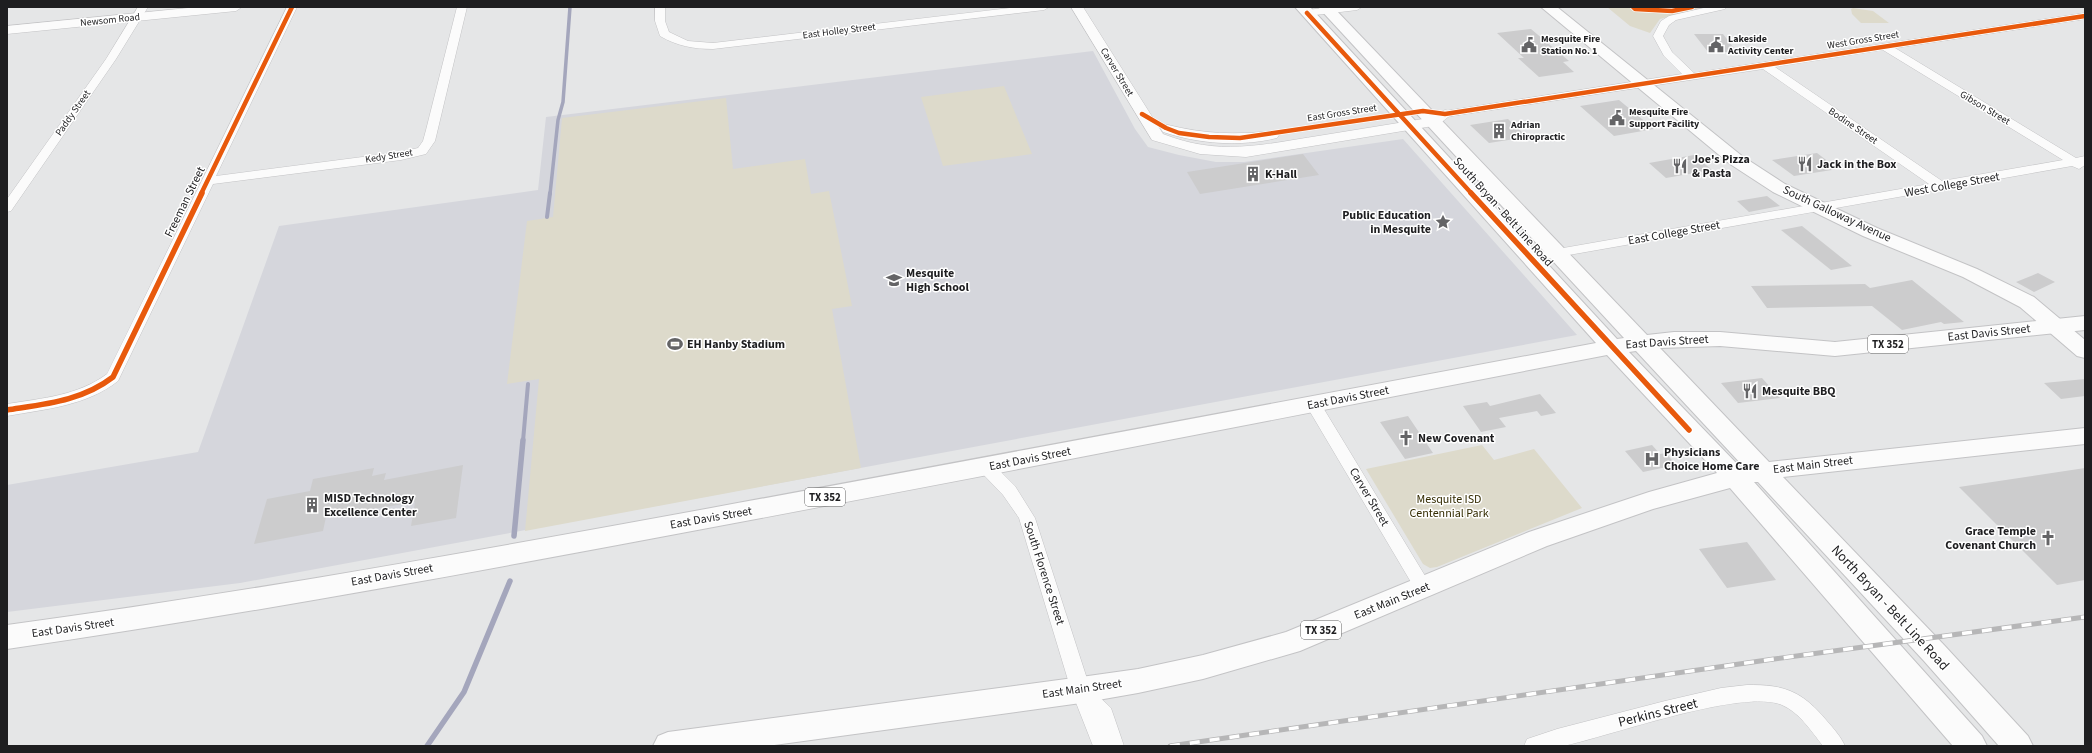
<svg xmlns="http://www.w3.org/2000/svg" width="2092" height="753" font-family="'Source Sans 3',sans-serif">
<rect width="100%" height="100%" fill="#e5e6e7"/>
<path fill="#d5d6dc" d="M1093 51 1135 129 1148 147 1179 155 1216 162H1244L1403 139 1577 335 240 583 7 612V485L198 452 279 226 538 190 546 117Z"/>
<path fill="#dddacb" d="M1607 7H1705L1660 19 1650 33 1630 26Z
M1853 8 1873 11 1889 23H1861L1852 14 1851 9Z
M1004 86 1032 154 943 166 921 97Z
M726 98 733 169 805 159 811 194 829 191 852 306 832 309 861 468 525 531 539 379 507 384 527 221 553 217 562 118Z
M1482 445 1494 460 1534 449 1582 508 1437 567 1430 568 1423 564 1366 469Z"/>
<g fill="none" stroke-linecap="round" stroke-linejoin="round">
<path stroke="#a4a6bc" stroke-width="3.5" d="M550 194 558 120 563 102 570 7"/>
<path stroke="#a4a6bc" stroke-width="4" d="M547 217 550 193
M523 441 528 384"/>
<path stroke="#a4a6bc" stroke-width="5.5" d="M514 536 523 440
M427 746 464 692 510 581"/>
</g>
<path fill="#cccccd" d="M1531 29 1569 61 1563 62 1574 72 1539 77 1518 58H1524L1497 33Z
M1694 34H1723L1737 52H1708Z
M1619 100 1654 129 1614 136 1580 106Z
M1508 119 1527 137 1489 143 1470 125Z
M1817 153 1838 169 1794 176 1772 160Z
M1303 154 1319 175 1200 194 1187 172Z
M1694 155 1712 170 1666 178 1649 163Z
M1767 196 1780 206 1749 212 1737 201Z
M1802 226 1852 266 1831 270 1781 230Z
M2038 273 2055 282 2034 292 2016 282Z
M1912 280 1964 322 1944 324 1941 322 1902 330 1872 306 1767 308 1751 286 1865 284 1870 288Z
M1762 378 1780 398 1738 403 1721 383Z
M2085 379V396L2061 399 2044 383Z
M1540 394 1556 413 1541 416 1537 411 1499 418 1506 427 1481 432 1463 406 1487 402 1490 406Z
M1408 416 1433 453 1405 459 1380 422Z
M1652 445 1660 454 1666 453 1676 465 1643 472 1625 451Z
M463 465 456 518 411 526 415 502 326 517 323 531 254 544 267 499 310 491 313 479 374 468 372 476 386 473 384 480Z
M2085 468V580L2057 585 1959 487Z
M1747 542 1776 580 1727 588 1699 549Z"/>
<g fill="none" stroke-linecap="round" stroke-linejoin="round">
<defs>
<path id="minor" d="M138 7H148L116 59 11 211 7 212V199L106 59Z
M287 7H297L216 176 401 152 418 148 423 141 426 130 457 7H467L435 141 426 154 401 160 213 184 118 381C86 406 46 409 7 416V404C43 398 77 396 107 374Z
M655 7H665V21L669 32 688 41 713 43 1019 7H1049L1044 10 713 49C694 49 677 46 660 36L655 21Z
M1332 7H1362L1357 10 1307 16 1302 13 1307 10Z
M1708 7H1726L1725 9 1676 20 1669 25 1663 36 1672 52 1694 73 2085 13V19L1895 48 2076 158 2085 156V165L2079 169 2072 166 1948 188 1942 191 1938 190 1529 262 1524 261 1522 258 1529 254 1929 184 1763 69 1445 117 1439 114 1445 111 1682 74 1664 56 1653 36 1661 21 1669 16ZM1883 50 2063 160 1942 181 1775 67Z
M1314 400 1319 401 1430 584 1433 589 1430 594 1424 596 1418 594 1306 405 1309 401Z
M986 461 992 463 1015 486 1035 518 1090 688 1111 708 1124 746H1093L1071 690 1019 518 1003 495 980 471 978 467 980 463Z
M1747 685C1785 684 1803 692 1827 721 1834 729 1841 737 1845 746H1823C1812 732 1799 712 1782 705 1743 688 1610 736 1563 746 1551 748 1537 746 1524 746L1527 739 1557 729 1665 701 1721 688Z"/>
<path id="tertiary" d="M198 7H242L236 11 7 34V26Z
M1071 7H1083L1163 134C1219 156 1260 145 1318 136 1355 130 1392 124 1429 118L1445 110 1450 111 1452 114 1438 125 1433 126 1246 157 1200 154 1152 140Z
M1168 125C1205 134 1234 135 1272 131L1277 132 1279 135 1277 138C1240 147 1199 144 1163 132L1161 129 1163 126Z"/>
<path id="secondary" d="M1541 7H1557L1742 156 1785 184 1877 228 1977 269 2034 297 2085 340V358L2077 356 2020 307 1963 277 1863 236 1773 192 1730 164Z"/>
<path id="primary" d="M1295 7H1310L1617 339 1624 338 1318 7H1333L1647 335 1674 332H1720L1835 342 2085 316V330L1835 356 1720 346 1660 348 1769 462 2085 428V444L1783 477 1944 645 2028 736 2033 746H1999L1924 661 1758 482H1754L1982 736 1987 746H1953L1730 488 1653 509 1547 546 1300 651 1203 679 1138 693 1081 703 767 746H653L658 736 668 732 1081 677 1138 669 1203 655 1286 632 1529 532 1649 492 1717 473 1607 355C1307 413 1008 472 708 528 475 572 242 615 7 649V625C243 593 477 551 711 508 1006 454 1301 398 1596 343ZM1636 351 1743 466 1740 467 1629 352Z"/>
</defs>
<use href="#minor" stroke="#c3c3c5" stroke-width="1"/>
<use href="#tertiary" stroke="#c3c3c5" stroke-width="1"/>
<use href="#secondary" stroke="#c3c3c5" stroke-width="2"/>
<use href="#primary" stroke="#c3c3c5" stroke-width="2"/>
<use href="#minor" fill="#fbfbfb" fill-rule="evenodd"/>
<use href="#tertiary" fill="#fbfbfb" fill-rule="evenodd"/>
<use href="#secondary" fill="#fbfbfb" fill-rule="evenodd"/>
<use href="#primary" fill="#fbfbfb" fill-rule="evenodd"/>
<defs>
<path id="rail" d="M1170 746 1774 659 2085 617"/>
</defs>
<use href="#rail" stroke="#b6b6b7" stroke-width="5"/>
<use href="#rail" stroke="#fff" stroke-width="3.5" stroke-dasharray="10" stroke-linecap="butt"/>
<defs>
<path id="cycleway-far1" d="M1633 7 1635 9 1672 11 1692 7
M1307 13 1472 194
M1142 114 1166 128 1179 133 1209 137 1240 138 1423 111 1445 114 2085 16
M201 194 292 7"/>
<path id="cycleway" d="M1471 193 1689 430
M7 410C45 404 82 401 113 377L202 193"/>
</defs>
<use href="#cycleway-far1" stroke="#fff" stroke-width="6"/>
<use href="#cycleway" stroke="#fff" stroke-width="8"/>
<use href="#cycleway-far1" stroke="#e8590c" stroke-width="4.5"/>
<use href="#cycleway" stroke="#e8590c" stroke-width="5.5"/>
</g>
<defs>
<symbol id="civic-bare" viewBox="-9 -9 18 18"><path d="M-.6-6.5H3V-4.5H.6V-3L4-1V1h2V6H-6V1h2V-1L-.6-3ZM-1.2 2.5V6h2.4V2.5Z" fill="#646466" stroke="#fff" stroke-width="2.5" paint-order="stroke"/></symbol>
<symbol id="building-bare" viewBox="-9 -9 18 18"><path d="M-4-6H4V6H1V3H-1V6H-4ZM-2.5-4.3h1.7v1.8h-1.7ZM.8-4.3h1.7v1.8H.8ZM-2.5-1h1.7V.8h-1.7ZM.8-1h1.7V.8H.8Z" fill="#646466" stroke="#fff" stroke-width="2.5" paint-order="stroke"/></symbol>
<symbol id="restaurant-bare" viewBox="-9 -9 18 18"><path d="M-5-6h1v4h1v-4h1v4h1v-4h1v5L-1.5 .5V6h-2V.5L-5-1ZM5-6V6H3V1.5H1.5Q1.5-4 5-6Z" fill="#646466" stroke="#fff" stroke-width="2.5" paint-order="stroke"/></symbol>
<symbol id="sight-bare" viewBox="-9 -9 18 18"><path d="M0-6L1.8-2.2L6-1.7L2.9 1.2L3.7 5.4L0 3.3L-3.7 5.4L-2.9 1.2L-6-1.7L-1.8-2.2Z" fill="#646466" stroke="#fff" stroke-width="2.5" paint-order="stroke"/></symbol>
<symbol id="school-bare" viewBox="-9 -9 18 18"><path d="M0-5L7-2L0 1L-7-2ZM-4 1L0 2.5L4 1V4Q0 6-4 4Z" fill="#646466" stroke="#fff" stroke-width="2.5" paint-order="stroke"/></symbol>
<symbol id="stadium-bare" viewBox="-9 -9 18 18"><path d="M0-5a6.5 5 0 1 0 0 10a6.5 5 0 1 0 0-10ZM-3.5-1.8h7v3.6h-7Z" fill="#646466" stroke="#fff" stroke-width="2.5" paint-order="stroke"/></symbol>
<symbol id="church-bare" viewBox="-9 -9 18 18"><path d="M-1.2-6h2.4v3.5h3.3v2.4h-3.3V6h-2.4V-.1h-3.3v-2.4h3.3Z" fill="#646466" stroke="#fff" stroke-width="2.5" paint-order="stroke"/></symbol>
<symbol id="hospital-bare" viewBox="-9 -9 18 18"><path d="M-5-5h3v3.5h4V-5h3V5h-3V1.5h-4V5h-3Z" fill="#646466" stroke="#fff" stroke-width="2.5" paint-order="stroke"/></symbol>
</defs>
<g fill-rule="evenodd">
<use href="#civic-bare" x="1518" y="34" width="22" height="22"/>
<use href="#civic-bare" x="1705" y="34" width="22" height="22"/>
<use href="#civic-bare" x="1606" y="107" width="22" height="22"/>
<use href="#building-bare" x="1488" y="120" width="22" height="22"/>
<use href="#restaurant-bare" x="1794" y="153" width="22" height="22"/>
<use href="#restaurant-bare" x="1669" y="155" width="22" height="22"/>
<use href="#building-bare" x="1242" y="163" width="22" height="22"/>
<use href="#sight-bare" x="1432" y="211" width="22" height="22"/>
<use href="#school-bare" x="883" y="269" width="22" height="22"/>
<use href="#stadium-bare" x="664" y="333" width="22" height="22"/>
<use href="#restaurant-bare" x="1739" y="380" width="22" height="22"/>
<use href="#church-bare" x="1395" y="427" width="22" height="22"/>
<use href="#hospital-bare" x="1641" y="448" width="22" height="22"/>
<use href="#building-bare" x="301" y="494" width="22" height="22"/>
<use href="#church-bare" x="2037" y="527" width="22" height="22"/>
</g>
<g text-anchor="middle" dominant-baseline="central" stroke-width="3" stroke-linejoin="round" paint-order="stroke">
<g font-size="10" fill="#1e1e20" stroke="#fff">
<text transform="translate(110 20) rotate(-6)">Newsom Road</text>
<text transform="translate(839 31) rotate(-7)">East Holley Street</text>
<text transform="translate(1863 40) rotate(-9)">West Gross Street</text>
<text transform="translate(1117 72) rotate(59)">Carver Street</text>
<text transform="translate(1985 108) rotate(31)">Gibson Street</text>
<text transform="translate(73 113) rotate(-55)">Paddy Street</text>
<text transform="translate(1342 113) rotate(-9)">East Gross Street</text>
<text transform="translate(1853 126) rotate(34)">Bodine Street</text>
<text transform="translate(389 156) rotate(-9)">Kedy Street</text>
</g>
<g font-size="10" font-weight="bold" fill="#1e1e20" stroke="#fff" text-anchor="start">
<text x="1541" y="39">Mesquite Fire<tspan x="1541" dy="12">Station No. 1</tspan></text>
<text x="1728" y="39">Lakeside<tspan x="1728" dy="12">Activity Center</tspan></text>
<text x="1629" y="112">Mesquite Fire<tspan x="1629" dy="12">Support Facility</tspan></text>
<text x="1511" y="125">Adrian<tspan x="1511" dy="12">Chiropractic</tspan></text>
</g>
<g fill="#fff" stroke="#626263" stroke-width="1">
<rect x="1868" y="335" width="40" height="18" rx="3"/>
<rect x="805" y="488" width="40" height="18" rx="3"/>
<rect x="1301" y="621" width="40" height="18" rx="3"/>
</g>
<g font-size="11" font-weight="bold" fill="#1e1e20">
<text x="1888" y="344">TX 352</text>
<text x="825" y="497">TX 352</text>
<text x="1321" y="630">TX 352</text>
</g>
<g font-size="12" font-weight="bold" fill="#1e1e20" stroke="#fff" text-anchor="start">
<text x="1692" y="159">Joe's Pizza<tspan x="1692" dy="14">&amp; Pasta</tspan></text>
<text x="1817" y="164">Jack in the Box</text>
<text x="1265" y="174">K-Hall</text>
<text x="1431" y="215" text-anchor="end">Public Education<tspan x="1431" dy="14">in Mesquite</tspan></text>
<text x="906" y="273">Mesquite<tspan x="906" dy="14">High School</tspan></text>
<text x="687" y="344">EH Hanby Stadium</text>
<text x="1762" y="391">Mesquite BBQ</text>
<text x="1418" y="438">New Covenant</text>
<text x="1664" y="452">Physicians<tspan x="1664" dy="14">Choice Home Care</tspan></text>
<text x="324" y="498">MISD Technology<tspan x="324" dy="14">Excellence Center</tspan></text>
<text x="2036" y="531" text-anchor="end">Grace Temple<tspan x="2036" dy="14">Covenant Church</tspan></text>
</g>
<g font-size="12" fill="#1e1e20" stroke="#fff">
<text transform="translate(1952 185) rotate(-10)">West College Street</text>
<text transform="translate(185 202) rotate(-64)">Freeman Street</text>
<text transform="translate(1503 212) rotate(48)">South Bryan - Belt Line Road</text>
<text transform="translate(1837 214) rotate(25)">South Galloway Avenue</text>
<text transform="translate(1674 233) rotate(-10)">East College Street</text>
<text transform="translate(1989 333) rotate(-6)">East Davis Street</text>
<text transform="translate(1667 342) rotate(-4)">East Davis Street</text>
<text transform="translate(1348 398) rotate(-11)">East Davis Street</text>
<text transform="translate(1030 459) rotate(-11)">East Davis Street</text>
<text transform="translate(1813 465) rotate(-7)">East Main Street</text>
<text transform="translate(1369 497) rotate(59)">Carver Street</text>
<text transform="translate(711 518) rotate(-10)">East Davis Street</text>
<text transform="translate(1044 573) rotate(72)">South Florence Street</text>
<text transform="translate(392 575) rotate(-10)">East Davis Street</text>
<text transform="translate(1392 601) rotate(-22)">East Main Street</text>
<text transform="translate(73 628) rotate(-8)">East Davis Street</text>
<text transform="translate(1082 689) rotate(-8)">East Main Street</text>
</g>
<g font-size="12" fill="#332b00" stroke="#fff">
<text x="1449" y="499">Mesquite ISD<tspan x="1449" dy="14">Centennial Park</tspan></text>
</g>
<g font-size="14" fill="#1e1e20" stroke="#fff">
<text transform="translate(1890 608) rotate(47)">North Bryan - Belt Line Road</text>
<text transform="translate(1658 713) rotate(-14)">Perkins Street</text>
</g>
</g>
<rect width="2092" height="753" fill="none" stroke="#1e1e20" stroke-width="16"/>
</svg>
